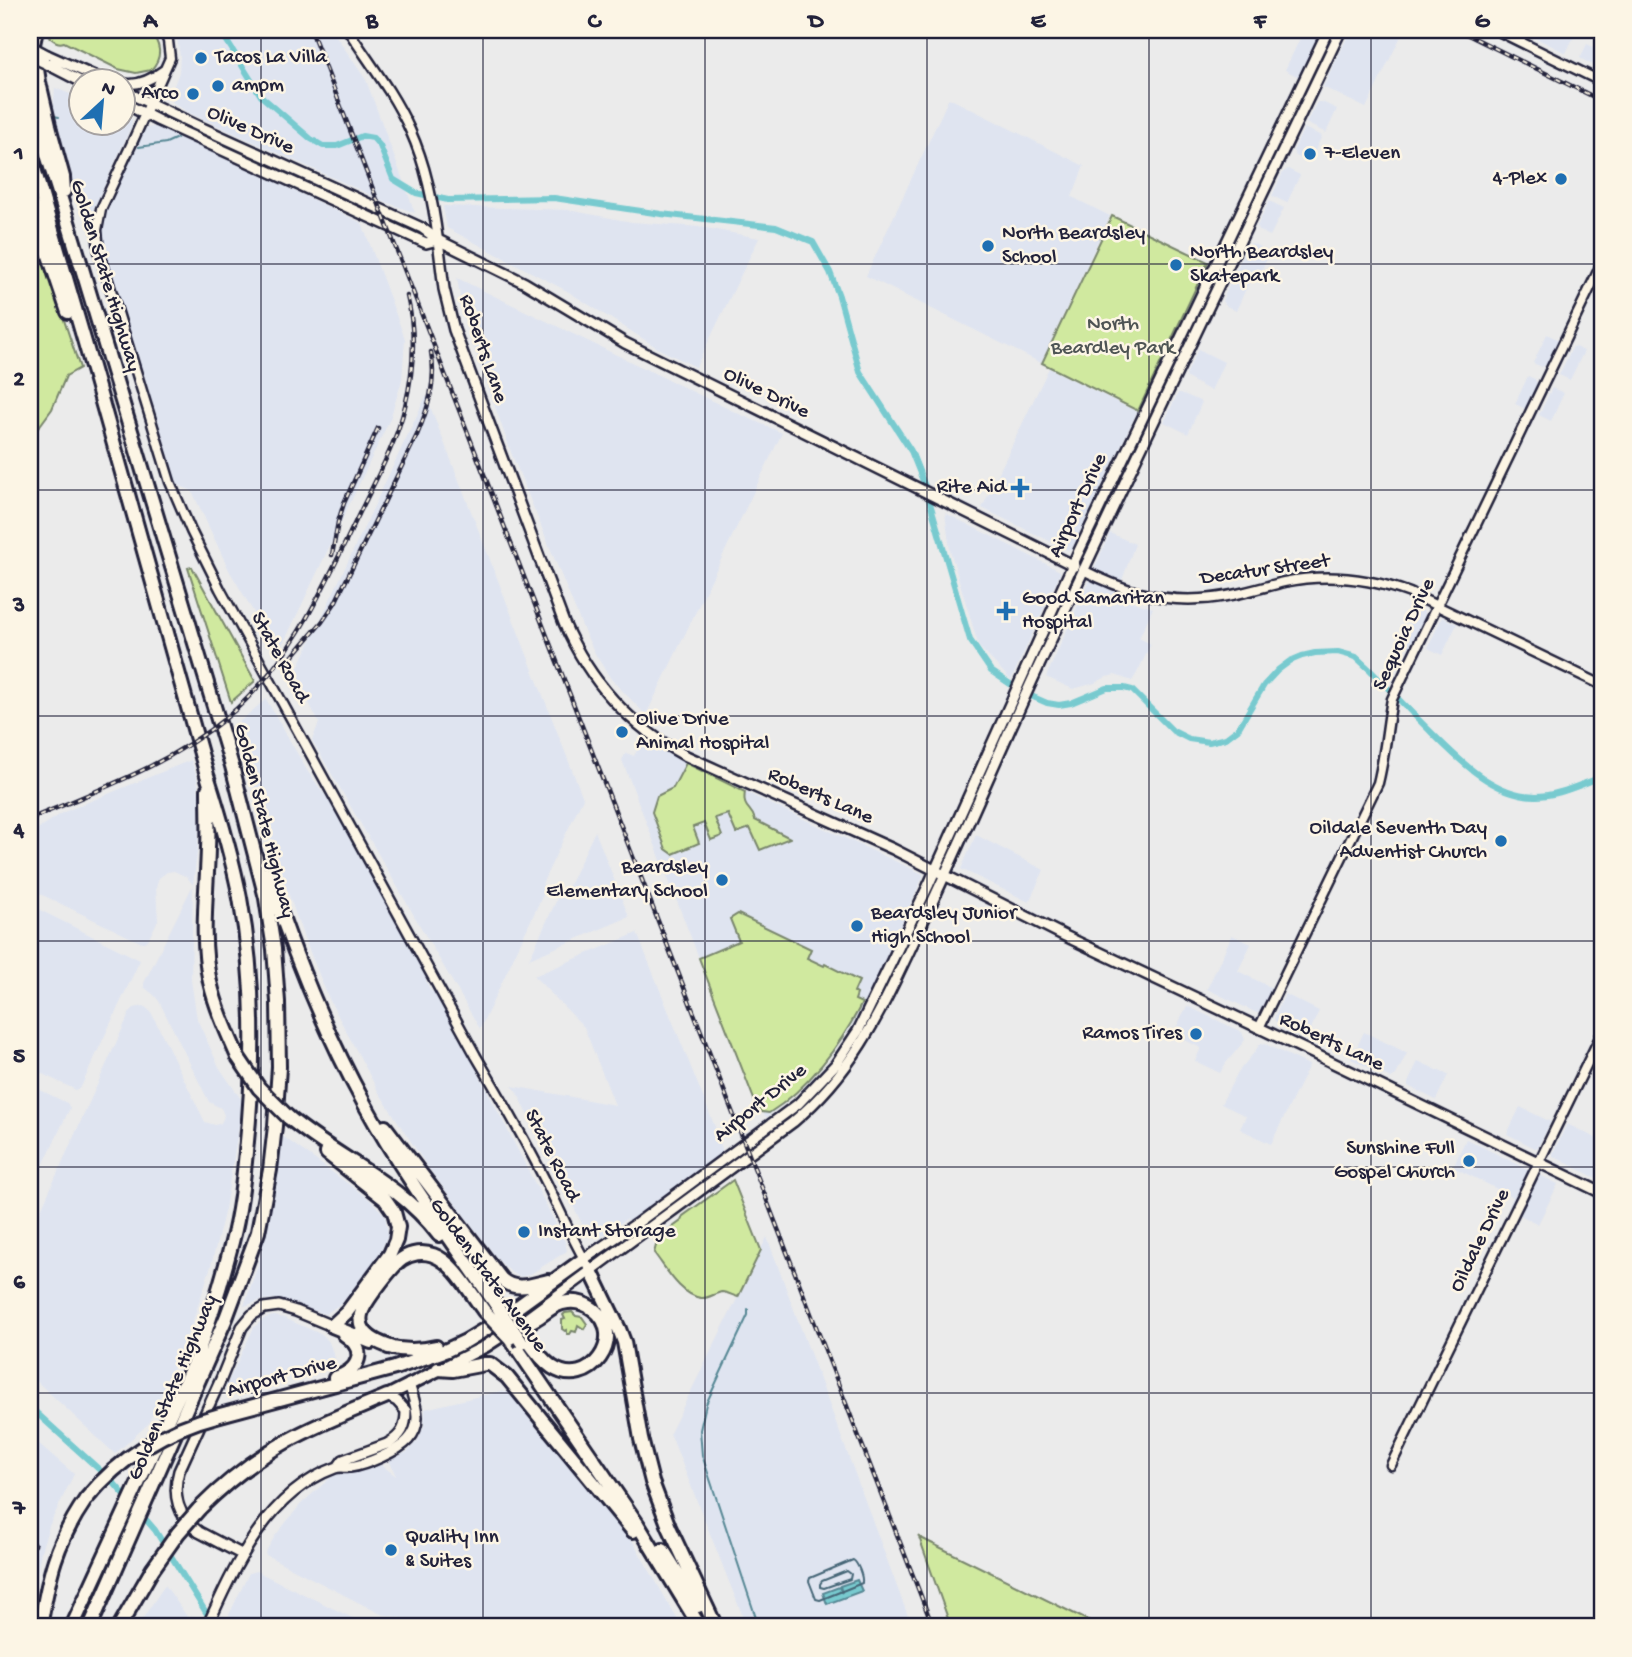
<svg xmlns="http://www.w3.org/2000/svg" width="1632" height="1657" font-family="'Gochi Hand',sans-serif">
<rect width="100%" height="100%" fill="#ebebeb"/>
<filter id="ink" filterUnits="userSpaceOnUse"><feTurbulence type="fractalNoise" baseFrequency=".0143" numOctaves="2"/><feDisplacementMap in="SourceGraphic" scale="14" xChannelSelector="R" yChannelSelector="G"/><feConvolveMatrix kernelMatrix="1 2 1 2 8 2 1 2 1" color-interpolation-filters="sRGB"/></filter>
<g filter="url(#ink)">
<path fill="#dfe4f0" d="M173 30H332L366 80 415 213 391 204 189 113 172 102 170 96 179 72 180 56 177 38Z
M1304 30H1321L1299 77 1285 70Z
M1351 30H1404L1366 108 1323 87Z
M1520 30H1577L1566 53Z
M1587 44 1602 51V70L1580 58Z
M55 88 80 98V122H122L123 115 132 119 131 127 92 213 80 210 53 111Z
M949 98 1084 166 1072 197 1110 216 1041 363 866 276Z
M1317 102H1322L1337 109 1326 133 1306 123Z
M153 127 159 128 209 150 362 223 405 339 402 380 390 419 286 638 277 652 229 570 192 491 176 484 104 252 101 235 103 216 142 133 146 128Z
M1304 128 1322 136 1309 162 1296 156 1293 151Z
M1288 169 1300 175 1287 203 1272 196 1283 172Z
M1269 201 1284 208 1270 236 1260 231 1257 226Z
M443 206 568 210 632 222 700 227 759 238 696 367 661 350 567 291 447 228Z
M1252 243 1270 252 1257 280 1236 270 1247 246Z
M1234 274 1249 282 1236 311 1225 305 1222 301Z
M457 278 737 413 782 433 646 715 611 679 597 657 584 631 512 455 466 324 461 302Z
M1547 334 1559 340 1547 364 1542 367 1533 363Z
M1573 346 1584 351 1570 380 1559 375Z
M1198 349 1224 362 1211 391 1187 378 1186 375Z
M1049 368 1137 412 1073 548 1068 550 982 508Z
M1528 376 1535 379 1537 384 1526 409 1515 404Z
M1552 388 1564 393 1551 421 1539 415Z
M1178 393H1181L1202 402 1188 434 1164 422Z
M426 396 583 798 542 884 547 886 480 1029 312 740 319 723 295 674Z
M945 513 1060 571V574L1011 680 979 647 950 550Z
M1110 533 1135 544 1116 597 1153 608 1139 638 1151 644 1137 673 1132 681 1115 675 1106 677 1095 683 1073 689 1046 677Z
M1416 608 1423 611 1426 616 1411 647 1401 642Z
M1442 617 1457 624 1442 655 1428 648Z
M266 699 308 772 331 803 427 976 426 981 431 991 437 993 565 1242 567 1251 529 1275 521 1277 512 1273 498 1260 427 1166 378 1091 329 999 303 935 285 884 247 761 237 724Z
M644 738 686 763 745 792 923 874V877L867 999 851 1027 832 1054 811 1079 788 1101 767 1117 757 1107 622 760 626 753 634 756Z
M191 760 197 777 200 803 198 846 193 885 191 980 197 1019 219 1067 243 1102 225 1209 211 1266 193 1321 148 1424 115 1454 30 1375V1234L130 1012 134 1008 144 1006 151 1012 205 1122 215 1125 221 1123 223 1119 224 1115 221 1108 209 1102 159 1001 154 995 144 987V983L193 885 187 877 174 871 167 872 159 878 156 888 158 920 148 940 144 942H140L30 889V834L64 812Z
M595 831 629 917 529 959 560 893 565 894Z
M976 835 1044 870 1029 902 961 869Z
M30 905 140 960 81 1087 76 1090 30 1068Z
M637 933 715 1127 723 1153 629 1222 626 1219 601 1237 588 1236 516 1090 512 1086 615 1105 584 1027 534 976Z
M1232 935 1251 944 1238 971 1272 988 1260 1012 1257 1013 1207 989Z
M1285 994 1319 1011 1307 1037 1275 1021 1274 1018Z
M1187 1006 1242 1032 1245 1040 1226 1063 1220 1073 1195 1061 1201 1048 1173 1034Z
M1364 1032 1407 1053 1396 1075 1391 1078 1351 1059Z
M1260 1044H1265L1309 1065 1271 1144 1240 1129 1246 1116 1221 1104 1238 1072 1253 1054Z
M1418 1061 1448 1075 1436 1100 1408 1086V1083Z
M30 1085 67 1103 70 1108 30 1193Z
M1520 1107 1551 1122 1538 1147 1535 1148 1507 1134Z
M1567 1124 1602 1141V1166L1596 1178 1553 1156V1153Z
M281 1135 369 1199 385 1215 388 1234 380 1254 342 1303 325 1314 276 1299 263 1300 244 1306 258 1265 267 1227 265 1220 275 1178Z
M1466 1139 1558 1184 1538 1224 1508 1209 1513 1197 1453 1167Z
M733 1180 761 1249 767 1237 912 1627H747L670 1433 738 1297 722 1292 703 1298 691 1294 678 1284 654 1253 657 1238 681 1221 683 1216Z
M274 1316 284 1318 323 1335 329 1342 335 1358 331 1365 270 1380 225 1388 254 1327 265 1318Z
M501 1391 520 1394 624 1526 682 1627H450L381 1614 266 1555 265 1553 275 1536 301 1504 329 1479 359 1458 370 1466 376 1461 396 1476 389 1460 407 1452 418 1440 424 1426 425 1409Z
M30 1436 74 1474 49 1526 41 1551 30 1614Z
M256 1571 371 1627H235L229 1615 249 1573Z
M165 1585 188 1618 193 1616 197 1623 195 1627H137Z"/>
<path fill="#d0e99f" stroke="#79866d" stroke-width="2" d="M42 30H149C160 43 164 56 151 70L136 73 118 69 64 42C56 45 52 38 45 34H41Z
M1112 216 1208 262 1138 411 1042 363Z
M30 218 80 368 66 376 52 409 30 439Z
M192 567 255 681 231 702 188 568Z
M686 763 745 792C742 810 752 807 755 820L790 838 760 850 750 828 736 833 728 814 715 818 722 836 711 840 704 823 693 827 699 843 673 854 666 849 652 812 657 796 673 788Z
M738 914 811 949 807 958 824 966 825 964 859 981 854 992 857 994 855 1000 862 1003C841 1044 808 1089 769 1113L762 1112 757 1107 699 958 739 941 730 919Z
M733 1180 761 1250 738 1297C733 1296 727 1292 722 1292 715 1293 708 1299 701 1298 680 1295 666 1268 654 1253L658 1238 681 1221 683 1216Z
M572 1312 576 1316 582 1317 587 1324 584 1329 578 1325 576 1332 572 1331 570 1334H567V1330L565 1331 562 1329V1320L565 1319 563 1315 565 1313Z
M919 1537 1083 1618 1102 1627H951Z"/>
<path fill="#78cacf" stroke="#568794" stroke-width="2" d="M857 1580 862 1591 827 1604 823 1593 839 1587 842 1593 840 1586Z"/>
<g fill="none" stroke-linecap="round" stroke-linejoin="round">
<path stroke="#446576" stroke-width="2" d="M853 1560C858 1563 863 1577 862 1583L820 1600 816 1599 809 1581 810 1578Z
M847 1571 851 1574 850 1579 824 1588 820 1587V1584L822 1581Z"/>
<path stroke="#568794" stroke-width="2" d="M54 116 59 117
M139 147 166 143 177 138
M748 1309V1315L706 1404 700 1430 702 1455 759 1627"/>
<path stroke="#78cacf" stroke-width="6" d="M220 30 261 96 311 139 323 146H337L362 136 373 138 380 146 393 179 416 193 448 200 554 198 661 214 776 227 813 242 830 272 839 296 860 372 911 451 925 486 970 640 991 671 1022 692 1047 703 1059 705 1071 703 1107 688H1124L1132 690 1173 731 1189 739 1209 742 1226 738 1238 729 1264 685 1278 670 1290 661 1302 656 1315 653 1338 652 1356 657 1369 669C1388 688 1406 707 1425 726 1454 755 1491 796 1536 796 1558 796 1581 784 1602 777
M30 1407 113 1482 155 1530 215 1627"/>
<defs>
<path id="tertiary" d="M163 30 168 41 170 58 131 145 101 209 97 230 99 251 170 482 191 531 220 589 476 1056C501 1098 525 1140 547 1184 561 1213 574 1243 591 1271
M348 30C369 62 394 94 410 130 426 165 433 202 438 240
M1496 30 1602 82
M122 83C137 87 152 79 164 70
M1083 570C1120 589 1158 602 1201 599 1229 598 1256 589 1284 582 1327 573 1369 578 1410 593L1602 685
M1259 1028 1378 783C1385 755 1387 727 1392 699L1602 263
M1391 1465 1602 1033"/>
<path id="secondary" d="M47 55 103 80
M47 64 80 81
M122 90 198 126 422 228 438 240 525 283 625 343 1075 566
M122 102 159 121 426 243 438 240
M438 240 444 289 454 330 564 623C589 680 628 725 684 755L893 849 1065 936 1325 1059 1602 1193
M584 1259 636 1224 798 1104 836 1064 858 1031 929 884 1078 553 1328 30
M528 1317 793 1122C859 1067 884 1003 920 928 961 843 997 756 1037 670 1136 456 1239 243 1341 30
M338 1467 343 1460 387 1444C402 1436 406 1427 406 1411L397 1401 387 1396
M243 1555 199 1532C178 1517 172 1495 179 1471L221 1379 242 1327 252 1315 264 1308 279 1306 296 1311 332 1326
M207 1627C234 1567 267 1493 335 1468 340 1466 345 1468 350 1467 366 1465 398 1451 408 1440 424 1423 415 1404 409 1384"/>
<path id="primary" d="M387 1396 486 1346 512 1329"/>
<path id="motorway" d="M36 30 33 44 39 82 50 130 63 177 64 191
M30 100 65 212 232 766 266 898 274 949 278 1002 279 1067 275 1126 270 1170 258 1232 226 1318 90 1627
M30 155 95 377 207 775C220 816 232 856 240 898 256 983 255 1067 246 1152 243 1182 240 1212 232 1242 222 1281 210 1320 196 1358L72 1627
M30 199 68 312
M208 789C208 809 209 829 208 848 207 893 200 937 210 982 216 1008 227 1032 238 1057
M267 873C293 952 324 1030 364 1103 402 1173 450 1238 495 1303
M288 1117C339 1160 397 1180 439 1235
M385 1127 501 1279C515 1292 532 1285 548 1281
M327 1153 385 1199 394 1212 398 1227 396 1240 390 1254 347 1312 332 1326
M591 1271 619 1329 624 1342 641 1439 652 1482 669 1527 716 1627
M332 1326 371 1342
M514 1327C521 1325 529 1323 535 1319 546 1313 554 1303 568 1302 577 1301 586 1304 593 1309 629 1336 589 1392 552 1367 542 1360 534 1349 527 1339
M510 1338 638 1525 700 1627
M388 1347C404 1351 420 1351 436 1347
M393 1348C382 1344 367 1339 362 1327 360 1322 360 1316 362 1311 366 1300 392 1266 402 1259 411 1253 423 1251 433 1255 454 1262 471 1294 484 1311
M438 1369 453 1370 485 1364H490L507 1377 633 1531
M335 1378C360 1370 368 1350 344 1334
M220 1415 395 1368 447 1350 466 1341 494 1324 584 1259
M199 1509C226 1482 255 1459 289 1440 320 1423 354 1410 387 1396
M663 1550 698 1606
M40 1627C49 1575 55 1544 86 1499
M119 1627 152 1570"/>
</defs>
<use href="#tertiary" stroke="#22223b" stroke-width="13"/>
<use href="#secondary" stroke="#22223b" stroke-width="14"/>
<use href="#primary" stroke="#22223b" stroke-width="16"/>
<use href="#motorway" stroke="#22223b" stroke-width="18"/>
<use href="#tertiary" stroke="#fcf5e5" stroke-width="8"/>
<use href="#secondary" stroke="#fcf5e5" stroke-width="9"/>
<use href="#primary" stroke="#fcf5e5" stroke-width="10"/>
<use href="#motorway" stroke="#fcf5e5" stroke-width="12"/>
<defs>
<path id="rail" d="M311 30 933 1627
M1458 30 1602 101
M332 555 338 522 344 503 378 428
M291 658 322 622 335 603 417 435C428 409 437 381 431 352
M30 819C98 790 169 765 227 717 291 664 324 587 359 514 376 479 396 444 405 406 414 370 416 332 407 296
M30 1542 35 1545"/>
</defs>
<use href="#rail" stroke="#22223b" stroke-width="4.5"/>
<use href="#rail" stroke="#fcf5e5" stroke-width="2" stroke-dasharray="5" stroke-linecap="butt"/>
<defs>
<path id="secondary-bridge" d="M30 46 47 55
M30 56 47 64"/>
<path id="motorway-bridge" d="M238 1057 259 1088 288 1117
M495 1303 522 1343
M484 1311 510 1338
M86 1499C121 1456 166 1429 220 1415
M152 1570 178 1533 199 1509"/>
</defs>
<use href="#secondary-bridge" stroke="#22223b" stroke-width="14" stroke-linecap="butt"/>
<use href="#motorway-bridge" stroke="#22223b" stroke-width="18" stroke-linecap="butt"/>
<use href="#secondary-bridge" stroke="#fcf5e5" stroke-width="9"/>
<use href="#motorway-bridge" stroke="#fcf5e5" stroke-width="12"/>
</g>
</g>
<path fill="none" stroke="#22223b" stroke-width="2" stroke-opacity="0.55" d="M261 30V1627M483 30V1627M705 30V1627M927 30V1627M1149 30V1627M1371 30V1627M30 264H1602M30 490H1602M30 716H1602M30 941H1602M30 1167H1602M30 1393H1602"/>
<g fill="#1f6fb2" stroke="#fcf5e5" stroke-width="2.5">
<circle cx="201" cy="58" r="7"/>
<circle cx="218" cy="86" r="7"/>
<circle cx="193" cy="94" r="7"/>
<circle cx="1310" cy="154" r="7"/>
<circle cx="1561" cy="179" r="7"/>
<circle cx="988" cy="246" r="7"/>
<circle cx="1176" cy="265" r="7"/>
<path d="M1016.5 477.5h7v7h7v7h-7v7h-7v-7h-7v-7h7z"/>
<path d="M1002.5 600.5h7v7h7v7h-7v7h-7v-7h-7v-7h7z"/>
<circle cx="622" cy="732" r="7"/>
<circle cx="1501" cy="841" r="7"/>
<circle cx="722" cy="880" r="7"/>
<circle cx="857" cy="926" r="7"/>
<circle cx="1196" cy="1034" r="7"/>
<circle cx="1469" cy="1161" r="7"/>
<circle cx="524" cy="1232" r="7"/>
<circle cx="391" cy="1550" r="7"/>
</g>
<g text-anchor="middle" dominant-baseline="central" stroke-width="5" stroke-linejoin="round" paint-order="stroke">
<g font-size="21" fill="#22223b" stroke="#fcf5e5" text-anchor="start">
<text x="215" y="58">Tacos La Villa</text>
<text x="232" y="86">ampm</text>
<text x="179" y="94" text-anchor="end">Arco</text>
<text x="1324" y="154">7-Eleven</text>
<text x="1547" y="179" text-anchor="end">4-Plex</text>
<text x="1002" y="234">North Beardsley<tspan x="1002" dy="24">School</tspan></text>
<text x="1190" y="253">North Beardsley<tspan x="1190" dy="24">Skatepark</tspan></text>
<text x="1006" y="488" text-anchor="end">Rite Aid</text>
<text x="1022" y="599">Good Samaritan<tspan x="1022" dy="24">Hospital</tspan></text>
<text x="636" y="720">Olive Drive<tspan x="636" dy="24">Animal Hospital</tspan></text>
<text x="1487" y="829" text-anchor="end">Oildale Seventh Day<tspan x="1487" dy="24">Adventist Church</tspan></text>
<text x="708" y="868" text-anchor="end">Beardsley<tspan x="708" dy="24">Elementary School</tspan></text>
<text x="871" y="914">Beardsley Junior<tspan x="871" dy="24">High School</tspan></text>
<text x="1182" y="1034" text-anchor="end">Ramos Tires</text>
<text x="1455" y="1149" text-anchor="end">Sunshine Full<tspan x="1455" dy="24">Gospel Church</tspan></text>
<text x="538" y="1232">Instant Storage</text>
<text x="405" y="1538">Quality Inn<tspan x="405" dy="24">&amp; Suites</tspan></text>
</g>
<g font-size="21" fill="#22223b" stroke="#fcf5e5">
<text transform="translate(250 131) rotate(24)">Olive Drive</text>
<text transform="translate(104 276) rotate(73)">Golden State Highway</text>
<text transform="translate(482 349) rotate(71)">Roberts Lane</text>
<text transform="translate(766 394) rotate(26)">Olive Drive</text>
<text transform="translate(1079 506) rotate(-65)">Airport Drive</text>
<text transform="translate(1265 571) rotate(-8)">Decatur Street</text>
<text transform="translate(1405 635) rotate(-65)">Sequoia Drive</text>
<text transform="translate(279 658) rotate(61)">State Road</text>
<text transform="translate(820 797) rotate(24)">Roberts Lane</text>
<text transform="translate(263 821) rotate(76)">Golden State Highway</text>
<text transform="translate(1331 1043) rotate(25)">Roberts Lane</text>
<text transform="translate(761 1104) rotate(-39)">Airport Drive</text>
<text transform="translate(551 1156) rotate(63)">State Road</text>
<text transform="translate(1481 1241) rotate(-64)">Oildale Drive</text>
<text transform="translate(487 1276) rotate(54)">Golden State Avenue</text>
<text transform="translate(282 1378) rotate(-15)">Airport Drive</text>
<text transform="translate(174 1388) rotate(-67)">Golden State Highway</text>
</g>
<g font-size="21" fill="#4e5454" stroke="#fcf5e5">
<text x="1113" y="325">North<tspan x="1113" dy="24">Beardley Park</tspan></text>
</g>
</g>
<rect width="1632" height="1657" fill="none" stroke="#fcf5e5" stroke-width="77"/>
<g transform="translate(102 102) rotate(26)"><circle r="33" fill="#fcf5e5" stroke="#a5a1a1" stroke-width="2"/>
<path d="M0-5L12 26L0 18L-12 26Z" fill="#1f6fb2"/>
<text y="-10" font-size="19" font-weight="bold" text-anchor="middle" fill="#22223b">N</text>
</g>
<rect x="38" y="38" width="1556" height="1580" fill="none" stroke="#22223b" stroke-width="2.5"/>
<g font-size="23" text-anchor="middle" font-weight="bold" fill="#22223b">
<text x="150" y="27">A</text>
<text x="372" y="27">B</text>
<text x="594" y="27">C</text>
<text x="816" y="27">D</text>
<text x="1038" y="27">E</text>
<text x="1260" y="27">F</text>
<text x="1482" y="27">G</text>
<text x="19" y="159">1</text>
<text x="19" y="385">2</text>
<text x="19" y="611">3</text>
<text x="19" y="836">4</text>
<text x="19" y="1062">5</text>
<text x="19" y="1288">6</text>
<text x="19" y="1514">7</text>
</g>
</svg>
